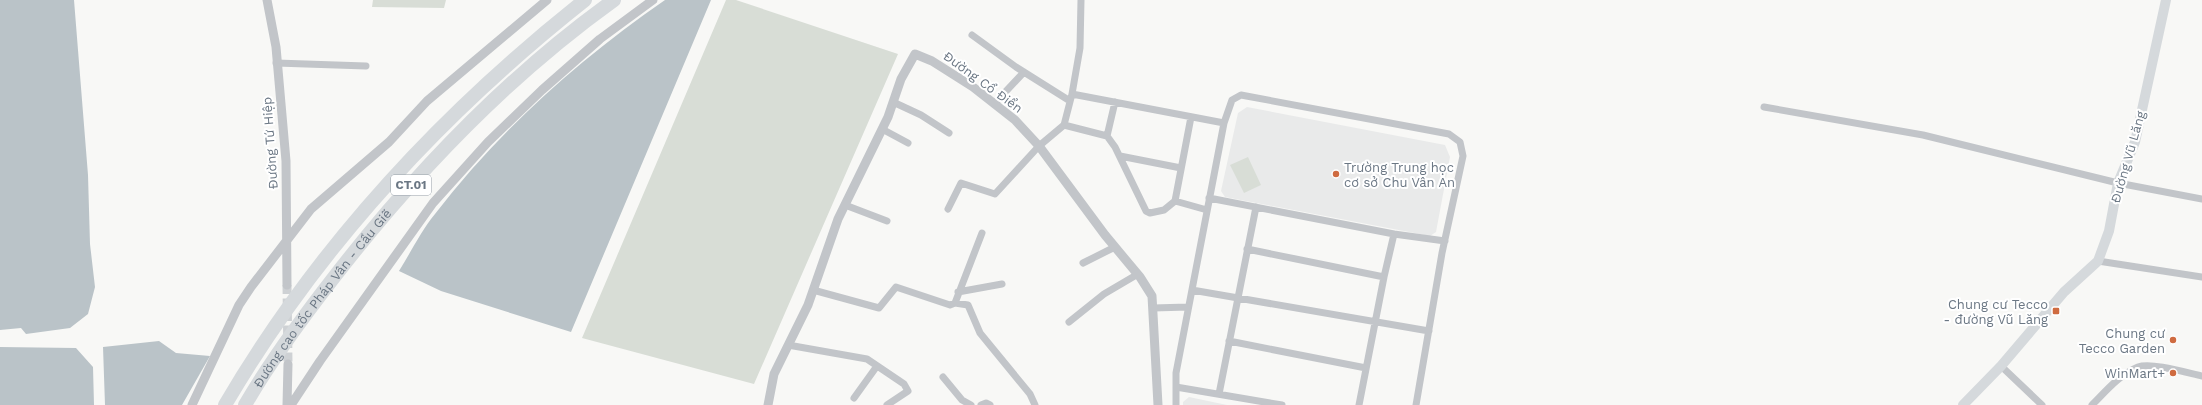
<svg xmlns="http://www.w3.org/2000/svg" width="2202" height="405" font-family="'Work Sans',sans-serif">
<rect width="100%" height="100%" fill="#f8f8f6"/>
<path fill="#e9eaea" d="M1247 107 1445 145 1450 157 1436 232 1430 236 1225 197 1221 191 1238 113Z
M1189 397 1227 405H1183V402Z"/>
<path fill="#d8ddd6" d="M373 0H446L444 8 372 7Z
M726 0H736L898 54 754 384 582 338Z
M1248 157 1261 185 1244 193 1230 165Z"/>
<path fill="#bac3c8" d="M0 0H74L88 175 90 244 95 287 88 314 70 328 26 334 21 328 0 330Z
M665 0H711L571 332 441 291 399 271C411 252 421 231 435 214 499 131 578 60 665 0Z
M159 341 176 353 210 356 182 405H105L103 347Z
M0 347 76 348 93 367 94 405H0Z"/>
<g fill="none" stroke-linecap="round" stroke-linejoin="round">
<path stroke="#ced1d4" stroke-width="9" stroke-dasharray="9 4.5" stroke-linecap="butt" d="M287 285 288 364"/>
<path stroke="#c2c5c9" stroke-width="7" d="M972 35 1016 67 1070 101
M276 63 366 66
M1072 94 1224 123
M893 102 921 115 949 133
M994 104 1024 72
M1764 107 1923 135 2118 183 2202 199
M1064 125 1107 136 1115 147 1146 211 1150 213 1164 210 1175 201 1191 117
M882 129 908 143
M1107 136 1115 102
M1120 156 1181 168
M1209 198 1394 234 1445 241
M1175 201 1207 210
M845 205 887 221
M948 209 961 183 995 194 1039 146 1064 125 1072 94 1080 48 1081 0
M1247 249 1384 277
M2098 261 2202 277
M1083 263 1115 247
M813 290 879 308 896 287 950 305 955 303 968 305 980 333 1030 394 1035 405
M1192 290 1429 331
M958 292 1002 284
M955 303 982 233
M1153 308 1188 307
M1069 322 1104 294 1138 274
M1229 341 1366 368
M788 345 867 359 904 384 908 391 887 405
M2001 366 2042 405
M943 377 962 400 971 405
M1176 387 1282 405
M1219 394 1256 207
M854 398 877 366
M981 405 986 403 990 405
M1176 405V373L1224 123 1232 100 1241 95 1449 134 1460 142 1463 156 1442 253 1416 405
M1359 405 1384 277 1394 234
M2092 405C2106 391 2119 375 2138 367 2151 362 2188 373 2202 376"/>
<path stroke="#c2c5c9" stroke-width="9" d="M267 0 276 47 286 161 287 285
M192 405 239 305 251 287 311 209 389 142 427 101 547 0
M287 405 288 364
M291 405 320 361 433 203 488 142 542 90 600 39 653 0
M768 405 774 374 808 305 838 219 888 117 901 79 915 54 932 61 973 87 1015 120 1039 146 1105 235 1140 277 1152 296 1158 405"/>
<path stroke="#d5d9dc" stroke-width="10" d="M1963 405 2001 366 2064 292 2098 261 2109 231 2118 183 2135 142 2166 0"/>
<g stroke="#d5d9dc" stroke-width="14">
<path d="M225 405C317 248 442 113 585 0"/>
<path id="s1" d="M245 405C271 360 303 317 335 276 415 173 508 76 614 0"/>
</g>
</g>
<g fill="#cf6b40" stroke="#fff" stroke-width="1.5">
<circle cx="1336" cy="174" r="4"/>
<rect x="2052" y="307" width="8" height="8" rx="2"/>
<circle cx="2173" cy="340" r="4"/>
<circle cx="2173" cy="373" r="4"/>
</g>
<g text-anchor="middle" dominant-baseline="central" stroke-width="4" stroke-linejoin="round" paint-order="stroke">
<rect fill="#fff" stroke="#97a0a9" stroke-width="1" x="391" y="175" width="40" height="20" rx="3"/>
<g font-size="12" font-weight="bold" fill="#6b7784">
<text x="411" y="185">CT.01</text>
</g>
<g font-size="13" fill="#6b7784" stroke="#fff">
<text transform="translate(983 82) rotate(36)">Đường Cổ Điển</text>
<text transform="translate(270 143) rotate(-94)">Đường Tứ Hiệp</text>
<text transform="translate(2128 157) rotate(-74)">Đường Vũ Lăng</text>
<text stroke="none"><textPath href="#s1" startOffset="132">Đường cao tốc Pháp Vân - Cầu Giẽ</textPath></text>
</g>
<g font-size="13" fill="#6b7784" stroke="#fff" text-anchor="end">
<text x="1344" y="167" text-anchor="start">Trường Trung học<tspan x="1344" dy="15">cơ sở Chu Vân An</tspan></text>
<text x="2048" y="304">Chung cư Tecco<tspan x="2048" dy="15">- đường Vũ Lăng</tspan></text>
<text x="2165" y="333">Chung cư<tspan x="2165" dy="15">Tecco Garden</tspan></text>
<text x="2165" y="373">WinMart+</text>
</g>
</g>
</svg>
